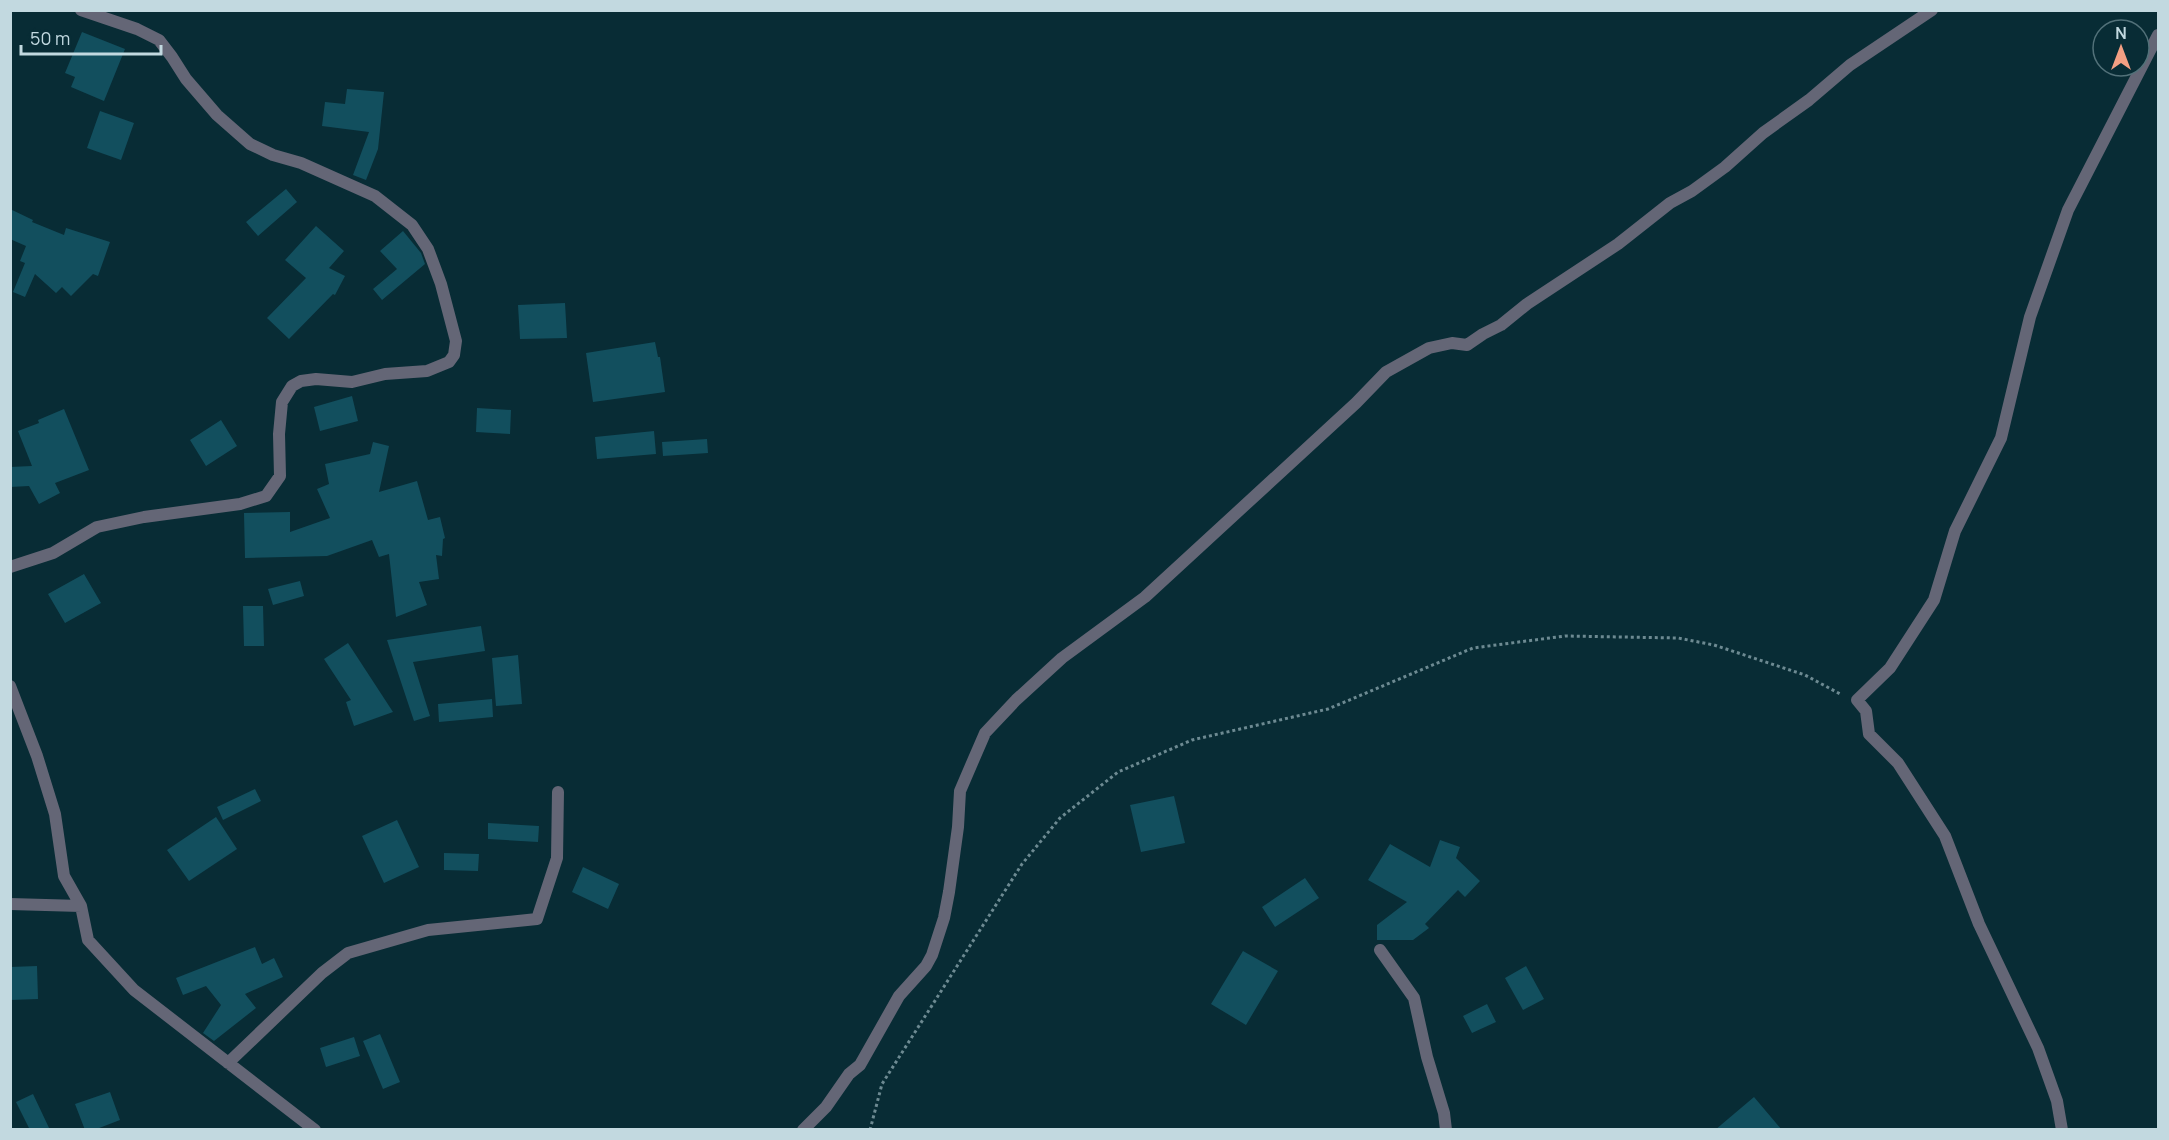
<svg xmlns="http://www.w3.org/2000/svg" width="2169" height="1140" font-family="Manrope,sans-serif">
<rect width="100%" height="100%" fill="#082c35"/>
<path fill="#124f5e" d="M82 32 125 49 104 101 71 87 75 77 65 73Z
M347 89 384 92 378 149 366 180 353 175 369 132 322 126 325 102 345 104Z
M100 111 134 123 121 160 87 148Z
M286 189 297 202 258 236 246 222Z
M10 209 33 220 32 222 64 235 66 228 110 242 98 276 93 274 71 296 62 287 56 293 35 274 25 297 13 292 25 263 20 261 26 246 10 239Z
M316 226 344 251 329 268 345 276 335 295 333 294 289 339 267 318 306 278 285 260Z
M403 231 421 253 425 264 382 300 373 289 397 269 380 251Z
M565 303 567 338 520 339 518 305Z
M655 342 658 357H660L665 392 593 402 586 353Z
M352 396 358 421 320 431 314 407Z
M477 408 511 410 510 434 476 432Z
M64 409 89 470 55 483 60 493 39 504 29 486 10 487V467L32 466 18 431 39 423 38 420Z
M221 420 237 446 206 466 190 440Z
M654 431 656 454 597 459 595 437Z
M707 439 708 453 663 456 662 442Z
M373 442 389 446 379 492 417 481 428 520 440 517 445 538 443 539 442 556 436 555 439 579 419 582 427 605 396 617 389 554 379 557 372 540 327 556 245 558 244 513 290 512V532L330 518 317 489 329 484 325 464 370 454Z
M84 574 101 603 65 623 48 594Z
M300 581 304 596 273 605 268 589Z
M243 606H263L264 646H244Z
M481 626 485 651 413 662 430 716 414 721 387 640Z
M348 643 393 712 354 726 346 702 351 700 324 659Z
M518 655 522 704 496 706 492 658Z
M492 699 493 717 439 722 438 704Z
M255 789 261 801 223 820 217 807Z
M1174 796 1185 843 1141 852 1130 805Z
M216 817 237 849 189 881 167 850Z
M397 820 419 867 384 883 362 836Z
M488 823 539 826 538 842 488 839Z
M1440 840 1460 847 1456 858 1480 881 1465 897 1458 890 1425 924 1429 928 1413 940H1377V925L1407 902 1368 880 1390 844 1430 867Z
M444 853 479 854 478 871 444 870Z
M583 867 619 884 608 909 572 892Z
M1305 878 1319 898 1275 927 1262 907Z
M255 947 262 964 274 958 283 977 245 994 256 1008 214 1041 203 1033 221 1005 206 986 183 995 176 978Z
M1243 951 1278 971 1246 1025 1211 1004Z
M37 966 38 999 10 1000V967Z
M1526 966 1544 999 1523 1010 1505 978Z
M1487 1004 1496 1022 1472 1033 1463 1016Z
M380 1034 400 1082 383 1089 363 1041Z
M354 1037 360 1056 326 1067 320 1048Z
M110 1092 120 1120 94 1130H85L75 1104Z
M33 1094 50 1130H30L16 1102Z
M1754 1097 1782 1130H1715Z"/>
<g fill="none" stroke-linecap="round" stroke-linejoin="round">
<path stroke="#6d8a92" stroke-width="3" stroke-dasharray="3 3" stroke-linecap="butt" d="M870 1130 882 1084 1022 864 1060 818 1118 772 1192 740 1328 709 1473 648 1565 636 1678 638 1714 645 1805 675 1842 695"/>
<path stroke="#646676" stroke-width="12" d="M10 567 53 553 97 527 144 517 240 504 266 496 280 476 279 434 282 402 292 386 301 381 316 379 352 382 385 374 427 371 449 362 454 355 456 341 441 284 428 249 412 225 375 196 301 163 273 155 250 144 217 115 186 79 172 57 159 40 137 29 81 10
M10 686 37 756 55 814 64 876 81 906
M10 904 81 906 88 940 134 990 315 1130
M1380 950 1414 998 1427 1057 1444 1113 1446 1130
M228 1063 322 973 348 953 428 930 537 919 557 858 558 792
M803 1130 826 1107 849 1074 860 1065 899 996 926 966 932 955 944 918 949 892 958 827 960 791 985 733 1016 700 1062 658 1145 597 1356 403 1386 372 1429 348 1452 343 1467 345 1483 334 1501 325 1527 304 1618 244 1670 203 1692 191 1725 167 1763 133 1809 100 1850 65 1932 10
M2062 1130 2057 1101 2038 1048 1979 924 1945 836 1898 763 1869 734 1866 711 1857 700 1890 668 1934 600 1955 531 2001 438 2030 317 2068 210 2158 35"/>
</g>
<rect width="2169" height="1140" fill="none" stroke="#c2d9e0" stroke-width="24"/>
<g transform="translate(2121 48)"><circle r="28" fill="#082c35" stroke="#527179" stroke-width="1.5"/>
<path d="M0-4.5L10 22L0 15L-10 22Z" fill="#f39f83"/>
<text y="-9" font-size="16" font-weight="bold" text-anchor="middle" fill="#c2d9e0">N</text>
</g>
<path d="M21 45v9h140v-9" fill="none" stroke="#c2d9e0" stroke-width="3"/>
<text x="30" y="45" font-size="18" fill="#c2d9e0" stroke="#082c35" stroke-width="4.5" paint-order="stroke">50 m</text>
</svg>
